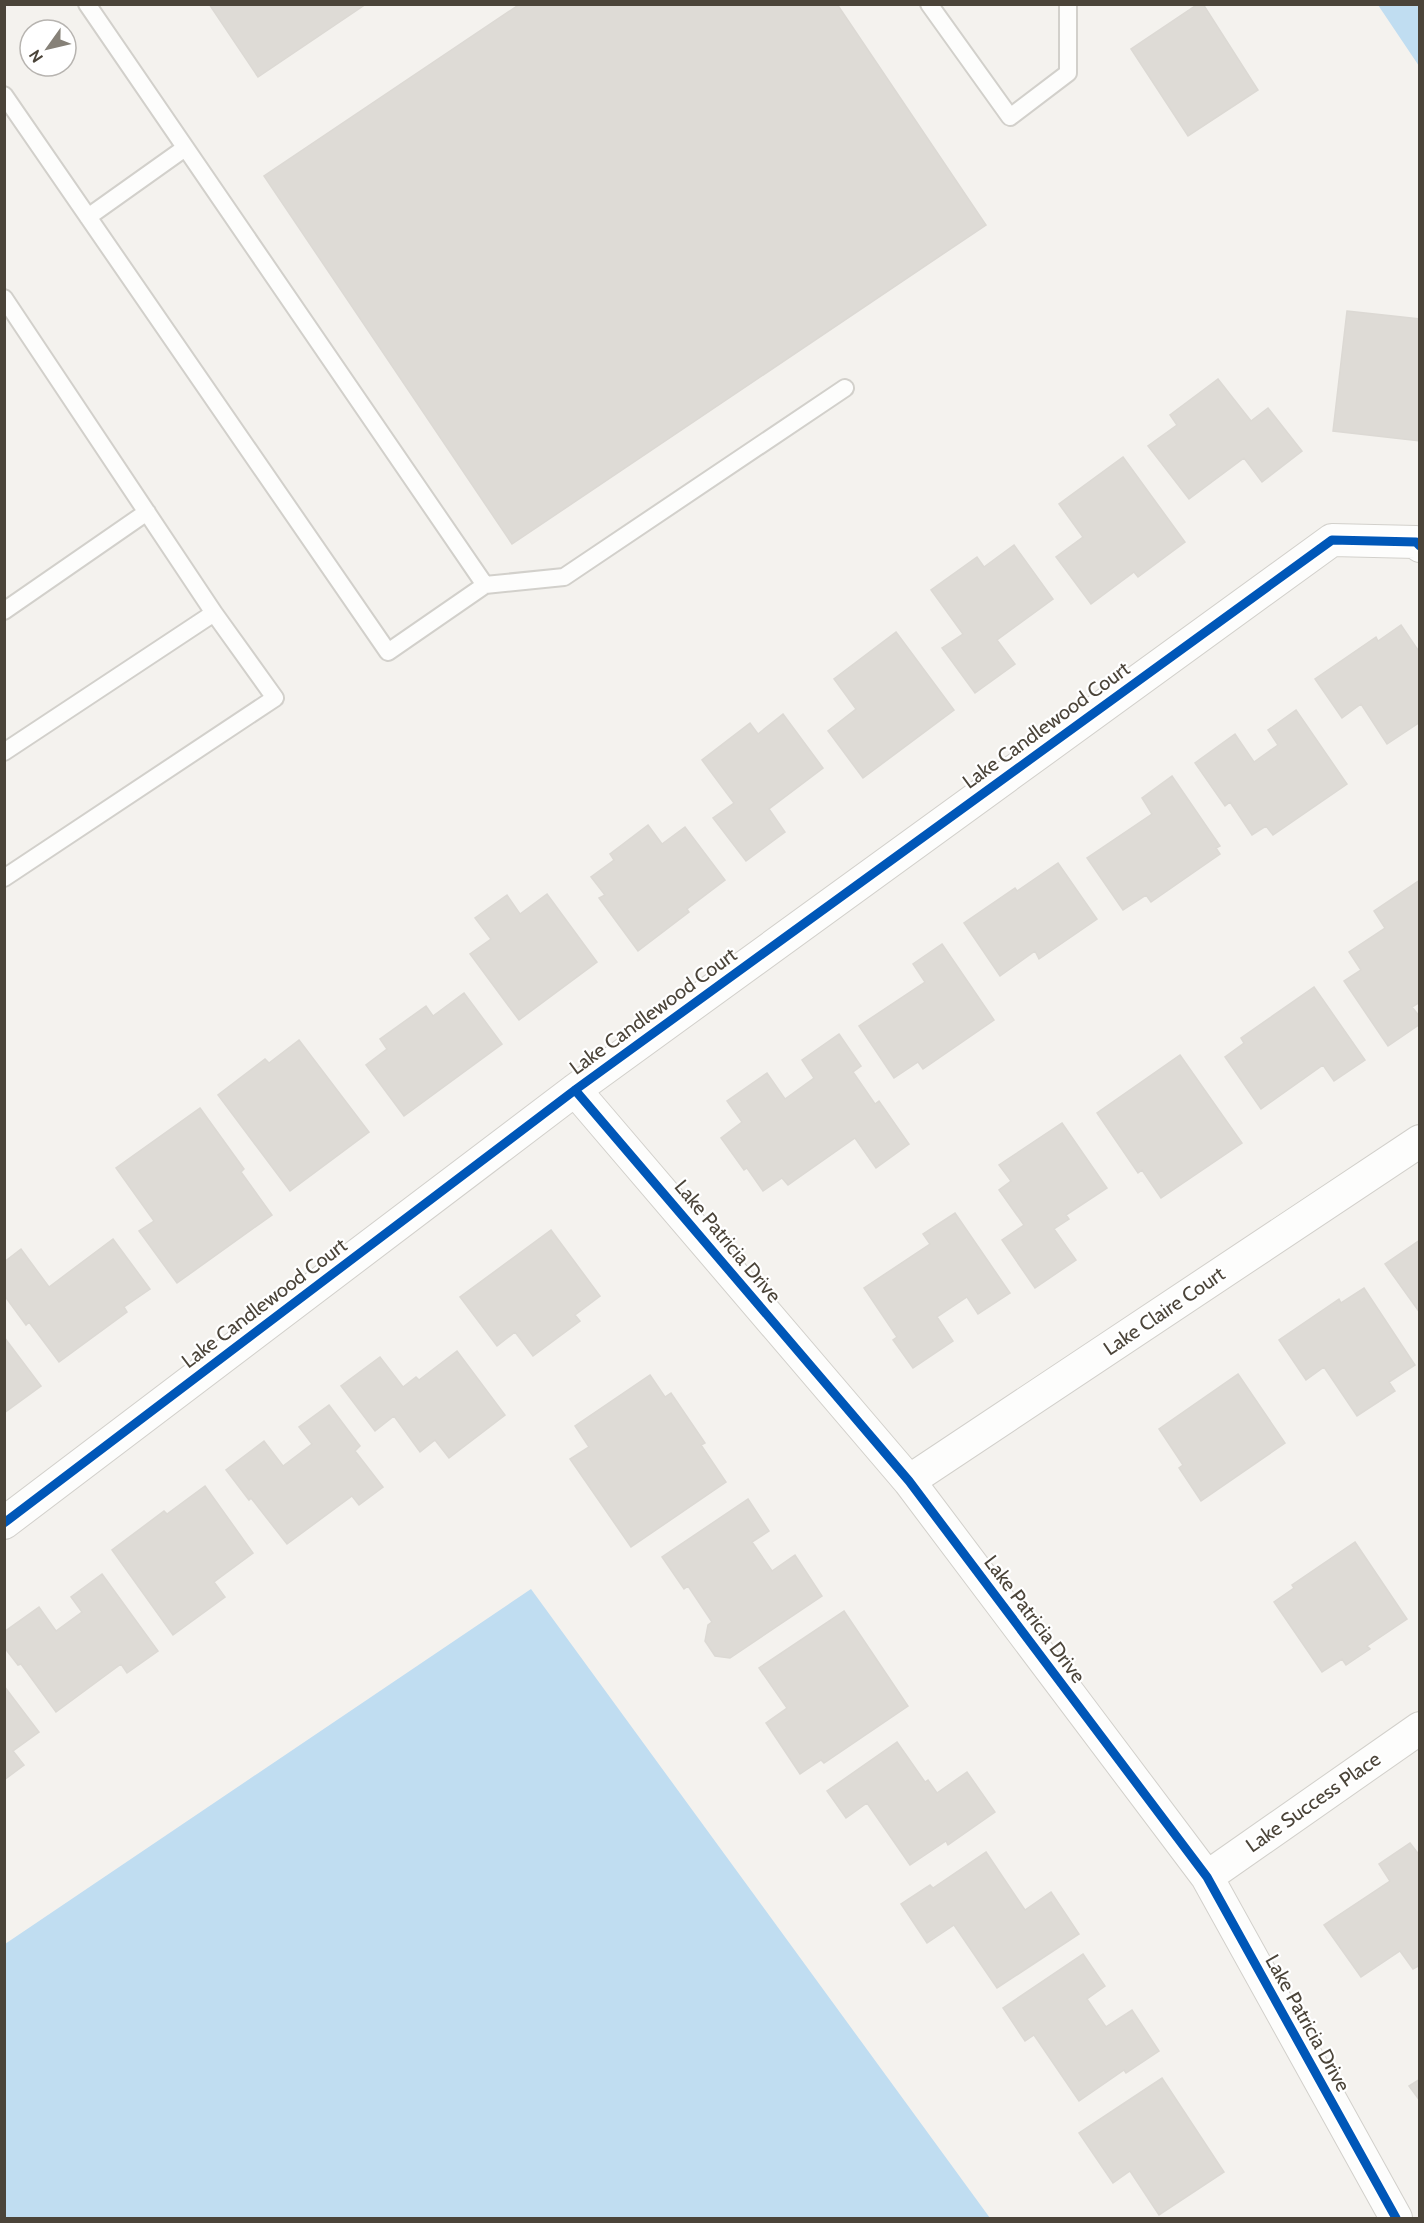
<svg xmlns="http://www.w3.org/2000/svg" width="1424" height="2223" font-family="Cabin,sans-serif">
<rect width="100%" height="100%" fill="#f4f2ee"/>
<path fill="#c0ddf1" d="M1378 5H1419V66Z
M531 1589 990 2218H5V1944Z"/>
<path fill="#dedbd6" stroke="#dcd9d4" stroke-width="1.5" d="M209 4H366L258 77Z
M520 4H837L986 225 512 544 264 176Z
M1198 4H1203L1258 90 1188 136 1131 49Z
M1347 311 1420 319V441L1333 431Z
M1218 379 1251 421 1268 408 1302 451 1262 482 1244 458 1189 499 1148 446 1177 425 1170 415Z
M1123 457 1185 542 1138 577 1134 572 1091 604 1056 557 1083 537 1059 504Z
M1014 545 1053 599 997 640 1015 664 975 693 942 648 963 634 931 590 977 557 984 567Z
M1401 625 1420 653V722L1387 744 1361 704 1342 718 1315 679 1376 637 1378 641Z
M896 632 954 710 863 778 828 731 856 709 834 679Z
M1296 710 1347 784 1273 835 1266 826 1252 835 1230 802 1225 806 1195 763 1235 734 1254 762 1278 745 1268 730Z
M783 714 823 768 769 809 785 832 746 861 713 818 734 803 702 760 750 723 758 734Z
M1172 776 1220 846 1216 848 1220 854 1151 902 1146 895 1123 910 1087 858 1152 814 1142 798Z
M648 825 662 844 685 827 725 880 687 909 689 912 638 951 599 898 605 895 591 877 614 860 610 854Z
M1058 863 1097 919 1039 959 1035 951 1000 976 964 923 1015 888 1017 891Z
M1420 880V1002L1412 1007 1420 1017V1024L1388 1046 1344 981 1361 970 1349 952 1385 928 1374 911Z
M547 894 597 962 519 1020 470 954 491 939 475 918 507 895 520 914Z
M942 944 994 1020 923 1069 918 1062 894 1078 859 1026 925 982 913 964Z
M1314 987 1365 1060 1334 1081 1323 1065 1261 1109 1225 1057 1244 1043 1241 1038Z
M464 993 502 1044 404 1116 366 1065 387 1049 380 1039 426 1006 433 1016Z
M839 1034 861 1066 853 1072 875 1104 879 1101 909 1144 876 1168 855 1138 788 1185 782 1178 763 1191 747 1168 744 1170 721 1138 742 1122 727 1101 767 1073 785 1099 814 1078 802 1060Z
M299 1040 369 1132 290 1191 218 1095 265 1059 269 1063Z
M1180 1055 1242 1143 1161 1198 1142 1170 1138 1173 1097 1113Z
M200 1108 244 1169 241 1172 272 1215 177 1283 139 1231 154 1221 116 1168Z
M1062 1123 1107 1188 1066 1215 1069 1219 1054 1229 1076 1260 1035 1288 1002 1240 1024 1225 999 1190 1011 1181 999 1165Z
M955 1213 1010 1293 978 1314 967 1297 937 1317 953 1341 913 1368 893 1340 897 1337 864 1288 930 1244 923 1234Z
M551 1230 600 1296 575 1315 580 1321 533 1356 515 1332 497 1346 460 1297Z
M113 1239 150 1289 124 1307 127 1312 59 1362 29 1322 26 1325 4 1295V1262L21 1249 49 1287Z
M1420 1240V1313L1385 1264Z
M1364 1288 1415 1365 1389 1382 1395 1391 1357 1416 1324 1367 1306 1380 1279 1340 1339 1299 1341 1303Z
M4 1337 41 1386 4 1413Z
M457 1351 505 1415 449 1458 435 1440 420 1452 394 1416 375 1431 341 1386 380 1357 403 1387 416 1377 419 1380Z
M1238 1374 1285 1443 1201 1501 1179 1468 1183 1465 1159 1429Z
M650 1375 665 1397 671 1393 705 1443 701 1445 726 1482 631 1547 570 1459 589 1447 575 1426Z
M329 1405 360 1446 355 1451 383 1487 359 1505 352 1496 287 1544 251 1498 249 1500 226 1470 264 1441 283 1466 312 1444 299 1427Z
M205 1486 253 1553 214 1582 225 1597 173 1635 112 1550 164 1511 167 1514Z
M748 1499 769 1531 752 1542 772 1571 795 1555 822 1596 730 1658 715 1656 705 1641 708 1625 712 1622 688 1586 684 1589 662 1557Z
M1355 1542 1407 1619 1367 1646 1370 1649 1346 1665 1342 1659 1322 1672 1274 1602 1294 1588 1292 1585Z
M102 1574 158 1651 127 1673 121 1664 56 1712 21 1664 18 1665 4 1647V1632L39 1607 56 1631 82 1612 71 1597Z
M844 1611 908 1706 824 1763 821 1760 800 1774 766 1723 787 1708 759 1668Z
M4 1686 39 1732 13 1751 24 1765 4 1780Z
M897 1742 925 1782 928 1780 937 1793 967 1772 995 1812 948 1845 946 1841 910 1865 867 1803 846 1818 827 1791Z
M1410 1843 1420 1856V1965L1413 1969 1400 1951 1361 1977 1324 1925 1390 1881 1379 1864Z
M986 1852 1025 1910 1051 1892 1079 1934 997 1988 954 1925 927 1943 901 1904 930 1885 933 1888Z
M1083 1954 1105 1986 1087 1999 1106 2027 1132 2010 1159 2051 1126 2073 1124 2070 1079 2101 1034 2035 1025 2041 1003 2008Z
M1162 2078 1224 2172 1159 2215 1130 2171 1113 2183 1079 2133Z
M1420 2079V2101L1409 2086Z"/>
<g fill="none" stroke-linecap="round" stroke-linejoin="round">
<defs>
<path id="lane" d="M929 4 1010 117 1068 73V4
M4 95 388 652 485 585 87 4
M88 217 185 148
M4 298 214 613 4 752
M485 585 564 577 845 388
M4 611 147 512
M4 878 275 698 214 613"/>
<path id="street" d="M575 1090 909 1481 1207 1877 1396 2218
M909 1481 1420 1141
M4 1523 575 1090 1332 540 1416 542 1420 546
M1207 1877 1420 1728"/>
</defs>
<use href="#lane" stroke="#d2d0cb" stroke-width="20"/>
<use href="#street" stroke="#d2d0cb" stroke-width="34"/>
<use href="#lane" stroke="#fdfdfc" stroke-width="16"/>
<use href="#street" stroke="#fdfdfc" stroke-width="32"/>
<defs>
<path id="cycleway" d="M575 1090 909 1481 1207 1877 1396 2218
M4 1523 575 1090 1332 540 1416 542 1420 546"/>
</defs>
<use href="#cycleway" stroke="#fff" stroke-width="13"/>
<use href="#cycleway" stroke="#0057b8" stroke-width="9"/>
</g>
<g text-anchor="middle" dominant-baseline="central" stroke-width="4.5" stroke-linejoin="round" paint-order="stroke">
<g font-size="20" fill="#4b4439" stroke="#fff">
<text transform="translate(1046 725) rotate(-36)">Lake Candlewood Court</text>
<text transform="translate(653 1011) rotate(-36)">Lake Candlewood Court</text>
<text transform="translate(728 1241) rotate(50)">Lake Patricia Drive</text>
<text transform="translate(264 1303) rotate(-37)">Lake Candlewood Court</text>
<text transform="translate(1164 1311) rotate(-34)">Lake Claire Court</text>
<text transform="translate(1035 1619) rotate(53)">Lake Patricia Drive</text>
<text transform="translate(1313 1802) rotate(-35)">Lake Success Place</text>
<text transform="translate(1308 2023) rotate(61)">Lake Patricia Drive</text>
</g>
</g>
<rect width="1424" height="2223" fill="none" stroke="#4b4439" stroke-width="12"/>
<g transform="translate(48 48) rotate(236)"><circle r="28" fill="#ffffff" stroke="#b7b4b0" stroke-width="1.5"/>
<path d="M0-4.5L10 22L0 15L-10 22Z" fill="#868178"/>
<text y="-9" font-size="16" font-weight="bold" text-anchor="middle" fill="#4b4439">N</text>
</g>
</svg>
